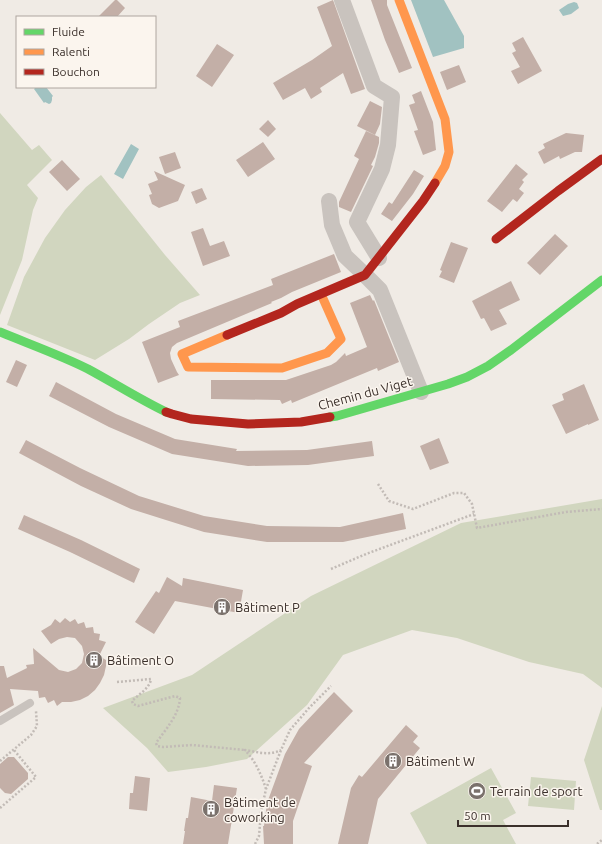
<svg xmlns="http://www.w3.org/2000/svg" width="602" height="844" font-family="Ubuntu,sans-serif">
<rect width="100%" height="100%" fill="#f0ebe5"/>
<path fill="#d1d6bf" d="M0 113 32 150 39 145 52 160 27 185 38 198 33 210 22 260 0 315Z
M101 175 165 255 200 295 180 303 149 324 129 339 95 360 7 325 24 277 45 238 65 210 86 187Z
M602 499V688L583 674 529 662 457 638 412 630 343 655 307 705 247 759 206 767 168 772 147 748 103 708 192 675 311 596 461 523Z
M602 706V810H600L584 760Z
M491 768 516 813 503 820 516 844H427L410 813Z
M531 777 576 781 574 810 528 806Z"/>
<path fill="#a1c2c1" d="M411 0H444L464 36V48L433 57Z
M574 2 577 3 579 8 571 14 563 16 559 10 568 4Z
M36 87H46L53 96 52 97V100L51 103 49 104 45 102 44 103 34 89Z
M131 144 139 149 123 179 114 174Z"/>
<path fill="#c3afa7" d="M115 0H117L125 8 117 17H98Z
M333 0 365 89 351 94 343 73 320 88 322 92 311 99 305 88 283 100 273 83 312 60 332 46 317 7Z
M371 0H387V5L412 68 399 73 385 40Z
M523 37 542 71 518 84 511 71 520 67 512 53 516 51 512 43Z
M217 44 234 55 212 87 196 76Z
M459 65 466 82 447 90 440 72Z
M421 91 433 122 436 150 423 155 414 131 418 130 409 105 415 103 412 95Z
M370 101 382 107 380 124 375 135 357 126Z
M268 120 276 129 268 137 259 129Z
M366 131 379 137V143L375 157 371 165 373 166 351 212 339 207V202L359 159 354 156Z
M566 133 584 135 582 152H575L560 159 559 156 544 164 538 152 545 148 543 144Z
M263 142 275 159 248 177 236 160Z
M175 152 181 168 165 174 159 157Z
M62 160 80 179 67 191 49 172Z
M516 164 528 174 522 180 524 182 519 189 524 193 517 202 513 199 502 212 487 201Z
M414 170 424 176 413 194 392 221 381 214 389 202 392 204Z
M154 171 185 185 178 201 159 208 152 204 149 195 152 194 148 184 158 180Z
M202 188 207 199 196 204 191 192Z
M203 228 210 246 224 241 230 256 203 266 191 232Z
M555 234 568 246 540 275 527 263Z
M451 242 468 248 454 283 439 277 442 271 440 270Z
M334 254 341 272 292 292 281 298 271 302 272 303 177 343 172 347 170 353 171 359 177 372 179 375 158 383 142 342 180 327 178 321 273 285 271 279Z
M511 281 520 300 499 310 507 324 491 331 484 318 481 319 472 301Z
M370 295 373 301 374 300 399 362 378 371 377 368 292 403 291 400 282 404 280 400 211 399V380H286L331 365 336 362 345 353 346 356 367 347 350 303Z
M16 360 27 365 17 387 6 382Z
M56 382 116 414 175 439 237 449 236 451 307 450 372 441 374 456 308 465 248 466 172 454 109 427 49 396Z
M584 384 599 420 588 425V424L566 434 552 405 564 400 562 394Z
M439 438 449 463 430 470 420 446Z
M26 440 80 468 139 496 204 516 267 526 340 527 403 513 406 529 343 542H267L204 532 131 509 81 486 19 453Z
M24 515 81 540 140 569 134 583 70 552 18 529Z
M167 577 182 586 183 578 243 590 239 613 175 601 154 634 141 626 135 622 156 591 159 593Z
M65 618 70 622 75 619 78 624 84 622 86 628 93 627 94 633 100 634 99 640 106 642 99 656 106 660V666L104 675 100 683 95 690 88 696 80 700 71 702H62L57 706 54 700 48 703 45 697 39 698 38 691 10 689 14 705 0 713V666H4L7 678 27 668 26 665 34 664 33 648 59 670 68 672 76 669 82 663 84 654 82 646 75 638 67 637 59 639 51 644 41 631 51 625 55 619 60 623Z
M334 692 353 711 304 763 312 766 293 821V844H264L263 826H264L267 803 285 754 299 729Z
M406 725 418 736 413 742 420 748 378 799 368 844H338L351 788 359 775 362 777Z
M8 757H14L28 773V779L11 794 5 793 0 788V764Z
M135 776 150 778 147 811 129 809 130 793H133Z
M214 785 237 788 228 844H183L185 831H184L186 818H188L191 797 212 801Z"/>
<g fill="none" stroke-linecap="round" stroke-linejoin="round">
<path stroke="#c2bbb6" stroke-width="2.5" stroke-dasharray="2 2" stroke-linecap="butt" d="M378 484 389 501 413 509 454 493H464L472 504 477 528 566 512 602 509
M331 569 366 554 474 514
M117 682 151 679C150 688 139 694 132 701L133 704 138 706 175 696 180 698C179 715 166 729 156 743L157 746 163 747 192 745 245 750
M0 761 31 735 37 726 36 711
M266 789C261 774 256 762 245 750 257 752 270 756 281 750
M0 808 36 777 14 750
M255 844 259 836 261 812 266 789 281 750 290 730 309 708 331 686
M597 844 602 840"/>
<path stroke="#c9c3be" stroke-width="8" d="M0 721 30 703"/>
<path stroke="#c9c3be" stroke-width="16" d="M342 0 374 86 392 97 388 145 382 169 357 222 379 258
M329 201 332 225 345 256 365 275 380 290 421 392"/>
<path stroke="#63d668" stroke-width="9" d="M0 332C29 344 60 355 88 369 114 383 139 399 166 412
M330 417 337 416 448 384 467 377 488 366 511 350 602 280"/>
<path stroke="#ff974d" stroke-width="9" d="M399 0 445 119 449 152 445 166 435 183
M227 335 182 354 188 367 282 368 327 353 341 339 321 294"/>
<path stroke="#b3261e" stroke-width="9" d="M496 239 558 191 602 159
M227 335 281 313 297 304 365 275 423 201 435 183
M166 412 172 414 191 419 248 424 301 422 330 417"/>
</g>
<defs>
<symbol id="building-disc" viewBox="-11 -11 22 22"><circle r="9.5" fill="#7a716c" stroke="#fbf5ee"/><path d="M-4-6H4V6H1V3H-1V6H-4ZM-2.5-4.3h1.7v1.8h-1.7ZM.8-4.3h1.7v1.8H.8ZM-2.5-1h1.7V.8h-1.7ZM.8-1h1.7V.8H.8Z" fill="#fff"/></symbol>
<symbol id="stadium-disc" viewBox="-11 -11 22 22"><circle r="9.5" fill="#7a716c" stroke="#fbf5ee"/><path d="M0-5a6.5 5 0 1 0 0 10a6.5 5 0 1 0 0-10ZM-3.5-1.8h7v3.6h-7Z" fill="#fff"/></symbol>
</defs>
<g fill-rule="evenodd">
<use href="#building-disc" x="212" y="597" width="20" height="20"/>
<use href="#building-disc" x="84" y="650" width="20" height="20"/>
<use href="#building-disc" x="383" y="751" width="20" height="20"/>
<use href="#stadium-disc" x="467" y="781" width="20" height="20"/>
<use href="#building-disc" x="201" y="799" width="20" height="20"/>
</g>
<g text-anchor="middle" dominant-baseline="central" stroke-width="3" stroke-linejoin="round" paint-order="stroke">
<g font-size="13" fill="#3b302b" stroke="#fbf5ee">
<text transform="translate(365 393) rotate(-15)">Chemin du Viget</text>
</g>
<g font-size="13" fill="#3b302b" stroke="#fbf5ee" text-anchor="start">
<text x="235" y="607">Bâtiment P</text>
<text x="107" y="660">Bâtiment O</text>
<text x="406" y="761">Bâtiment W</text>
<text x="490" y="791">Terrain de sport</text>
<text x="224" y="802">Bâtiment de<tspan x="224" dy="15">coworking</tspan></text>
</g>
</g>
<rect x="16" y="16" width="140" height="72" fill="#fbf5ee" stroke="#aea6a0"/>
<rect x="24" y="29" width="20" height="6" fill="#63d668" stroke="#aea6a0"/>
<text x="52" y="36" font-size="12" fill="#3b302b">Fluide</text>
<rect x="24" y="49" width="20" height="6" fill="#ff974d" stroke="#aea6a0"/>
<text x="52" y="56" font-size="12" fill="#3b302b">Ralenti</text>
<rect x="24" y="69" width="20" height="6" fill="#b3261e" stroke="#aea6a0"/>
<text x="52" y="76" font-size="12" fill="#3b302b">Bouchon</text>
<path d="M458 820v6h110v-6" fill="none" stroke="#3b302b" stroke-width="2"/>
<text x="464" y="820" font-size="12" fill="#3b302b" stroke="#fbf5ee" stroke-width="3" paint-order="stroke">50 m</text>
</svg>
